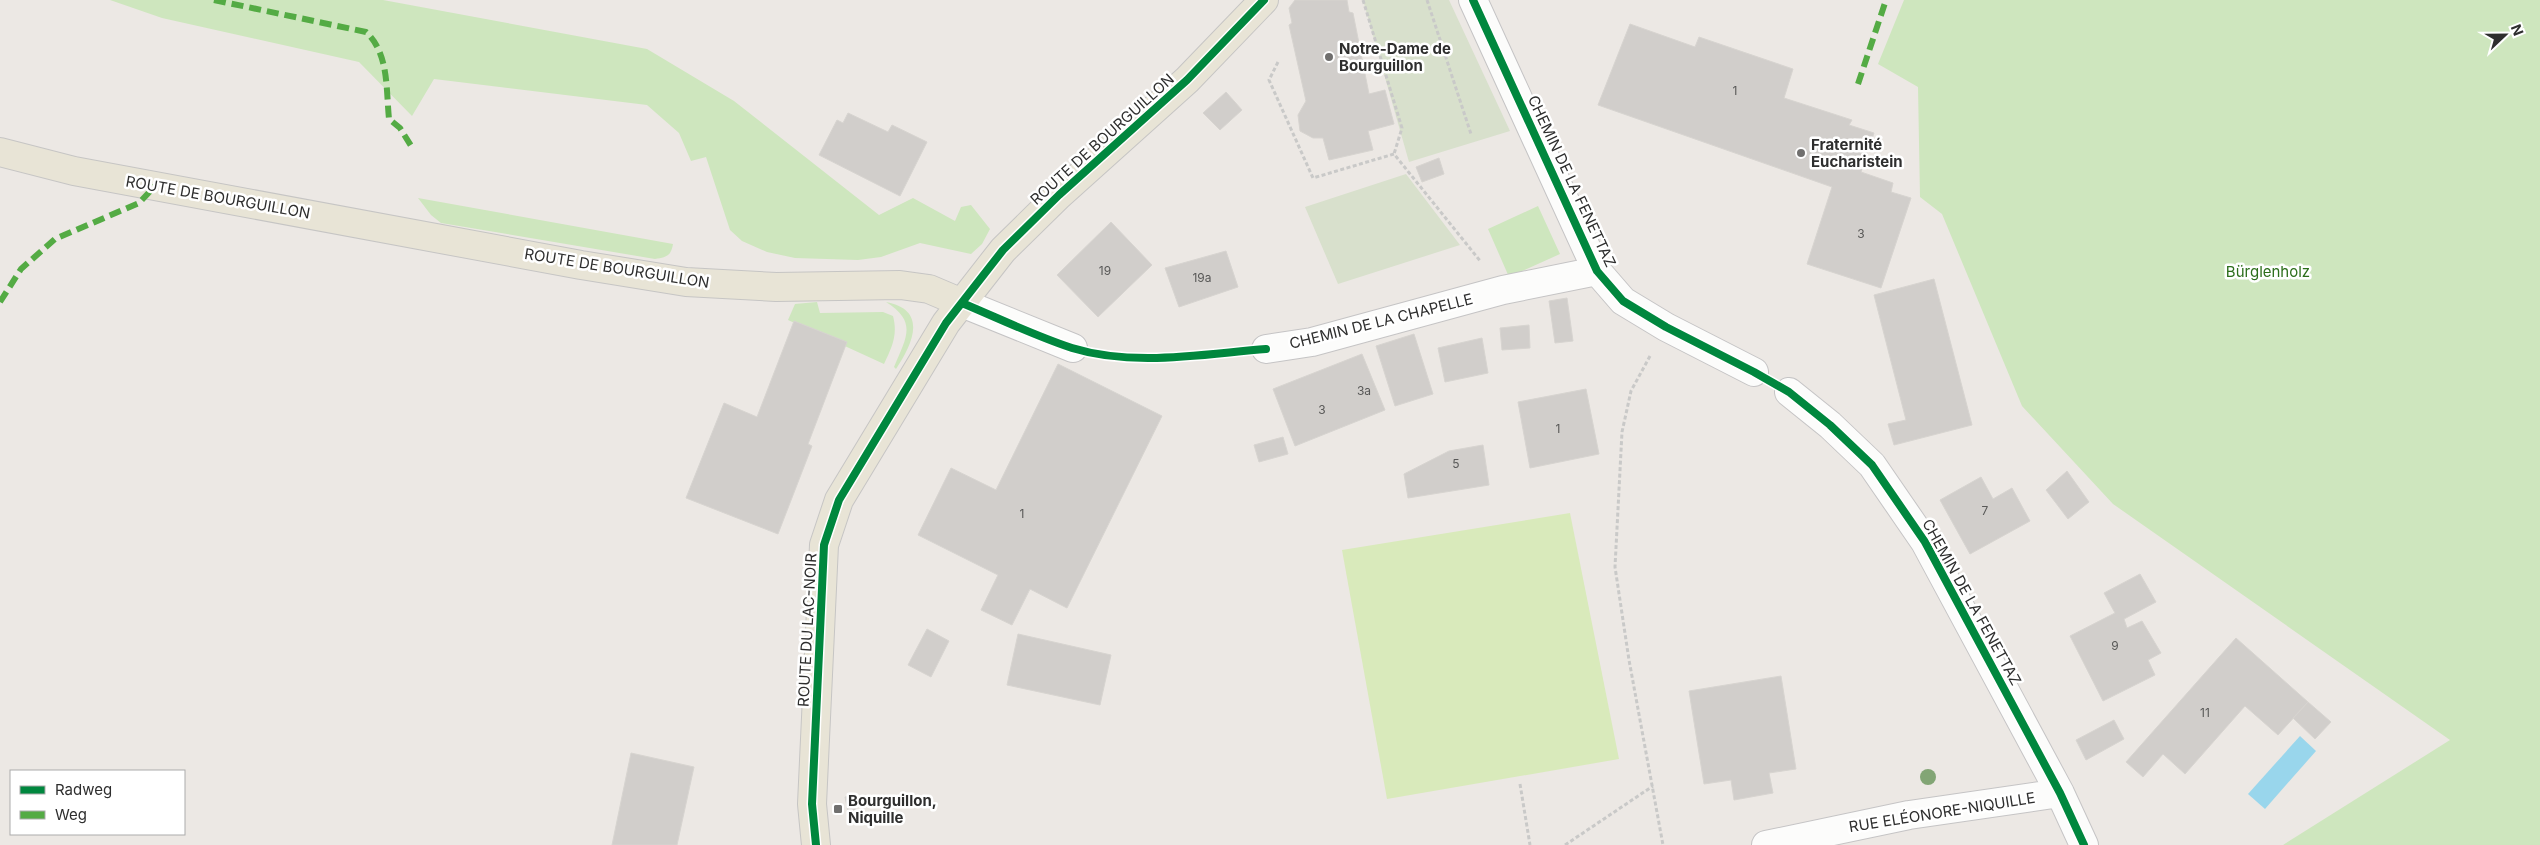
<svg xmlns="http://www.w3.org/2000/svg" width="2540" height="845" font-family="Inter,sans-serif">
<rect width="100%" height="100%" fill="#ece8e4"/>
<path fill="#cee6be" d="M110 0H383L647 49 734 101 879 215 913 198 955 221 961 207 971 205 990 229 982 244 971 254 920 243 881 257 858 260 795 258 767 252 742 241 730 230 706 157 691 161 679 133 647 105 434 79 412 116 359 62 162 18Z
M1904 0H2540V845H2283L2450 740 2113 504 2022 406 1942 214 1920 197 1918 87 1878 64Z
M418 198 673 244C671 256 667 257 655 259L441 223 431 215Z
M1538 206 1560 254 1509 277 1488 229Z
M817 302 820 313 883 312 893 316C898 335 892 347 884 364L788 320 795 304Z
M886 302C929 310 912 345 896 369L894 367C906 338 918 322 886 302Z"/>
<path fill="#d8e0cc" d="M1363 0H1449L1510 131 1409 162Z
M1406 174 1460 245 1338 284 1305 207Z"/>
<path fill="#d9eabb" d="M1570 513 1619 759 1387 799 1342 550Z"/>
<path fill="#99d6ec" d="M2300 736 2316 751 2265 809 2248 794Z"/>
<path fill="#d1cecb" stroke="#d7d4d0" d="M1295 0H1347L1349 12 1353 13 1369 94 1385 90 1394 124 1368 131 1373 150 1329 160 1323 138H1313L1300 131 1298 115 1306 101 1289 25 1292 23 1289 8Z
M1630 24 1695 47 1699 37 1793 69 1784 98 1852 120 1849 125 1874 133 1861 172 1893 183 1891 192 1911 198 1881 288 1807 264 1832 187 1598 105Z
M1226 92 1242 110 1220 130 1203 113Z
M848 113 888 132 892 125 927 142 900 196 819 155 837 120 843 123Z
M1439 158 1444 174 1422 182 1416 167Z
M1111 222 1152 265 1098 317 1057 275Z
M1226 251 1238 287 1179 307 1165 268Z
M1934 279 1972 425 1894 445 1888 424 1906 420 1874 295Z
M1567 298 1573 341 1555 343 1549 301Z
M794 321 847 342 808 444 812 446 778 534 686 498 724 403 757 417Z
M1529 325 1530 348 1502 350 1500 328Z
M1414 334 1433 394 1395 406 1376 346Z
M1482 338 1488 373 1445 382 1438 348Z
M1362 354 1385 410 1295 446 1273 389Z
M1058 364 1162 416 1067 608 1030 589 1012 625 981 610 998 575 918 535 951 468 996 490Z
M1586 389 1599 454 1530 468 1518 402Z
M1283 437 1288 454 1259 462 1254 445Z
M1483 445 1489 485 1408 498 1404 474 1449 451Z
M2067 471 2089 502 2068 519 2046 490Z
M1981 477 1993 499 2012 488 2030 521 1970 554 1940 500Z
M2140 574 2156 602 2124 619 2127 628 2142 621 2161 653 2148 660 2155 675 2103 701 2070 636 2115 613 2104 593Z
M927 629 949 641 931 677 908 665Z
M1018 634 1111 655 1100 705 1007 685Z
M2236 638 2308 702 2278 735 2245 706 2185 774 2163 754 2143 777 2126 762Z
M1781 676 1796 769 1769 773 1773 793 1734 800 1731 780 1704 784 1689 691Z
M2308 702 2331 722 2315 739 2293 718Z
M2114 720 2124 739 2086 760 2076 740Z
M631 753 694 767 677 845H612Z
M853 795 857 815 849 816 845 797Z"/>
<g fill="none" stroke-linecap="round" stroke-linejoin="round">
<defs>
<path id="minor" d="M1473 0 1597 271 1623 301 1666 327 1754 372
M962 303 1073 348
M1266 349 1312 342 1503 290 1597 271
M1789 392 1830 425 1872 465 1925 542 2060 793 2084 845
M1766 845 1909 815 2060 793"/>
<path id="major" d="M0 152 74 171 581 265 686 282 776 287 900 285 929 289 962 303
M816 845 812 804 824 545 839 500 946 323 1003 250 1059 195 1187 80 1264 0"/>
</defs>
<use href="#minor" stroke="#c5c4c5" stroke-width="30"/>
<use href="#major" stroke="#c6c5c4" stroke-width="30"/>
<path stroke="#c9c9c8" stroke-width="3" stroke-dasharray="4 2.5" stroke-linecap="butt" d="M1363 0 1402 128 1394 154
M1427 0 1471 134
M1278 62 1269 80 1313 178 1394 154 1481 262
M1650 356 1631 391 1622 432 1615 567 1629 660 1663 845
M1520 784 1530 845
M1565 845 1653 786"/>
<use href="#minor" stroke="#fcfcfb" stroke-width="28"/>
<use href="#major" stroke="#e8e4d6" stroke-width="28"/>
<path stroke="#54ab44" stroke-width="6" stroke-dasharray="12 6" stroke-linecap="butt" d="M214 0 366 32C389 53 386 89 389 119L400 128 413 149
M1858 84 1886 0
M0 302 21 269 55 239 139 203 155 186"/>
<defs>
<path id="cycleway" d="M1473 0 1597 271 1623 301 1666 327 1754 372 1789 392 1830 425 1872 465 1925 542 2060 793 2084 845
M962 303C998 318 1035 336 1072 348 1134 367 1203 354 1266 349
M816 845 812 804 824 545 839 500 946 323 1003 250 1059 195 1187 80 1264 0"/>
</defs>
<use href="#cycleway" stroke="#fff" stroke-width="11"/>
<use href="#cycleway" stroke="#00873e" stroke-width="8"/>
</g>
<circle fill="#82a575" cx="1928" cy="777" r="8"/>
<g fill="#706f6e" stroke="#fff" stroke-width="2">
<circle cx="1329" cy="57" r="5"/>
<circle cx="1801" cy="153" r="5"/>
<rect x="833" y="804" width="10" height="10" rx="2.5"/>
</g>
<g text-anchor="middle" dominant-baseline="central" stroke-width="5" stroke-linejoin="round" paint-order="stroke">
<g font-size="12" fill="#585857">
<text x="1735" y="90">1</text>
<text x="1861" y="233">3</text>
<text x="1105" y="270">19</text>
<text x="1202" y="277">19a</text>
<text x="1364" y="390">3a</text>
<text x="1322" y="409">3</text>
<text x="1558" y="428">1</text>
<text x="1456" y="463">5</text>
<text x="1985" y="510">7</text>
<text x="1022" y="513">1</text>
<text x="2115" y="645">9</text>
<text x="2205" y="712">11</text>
</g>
<g font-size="15" font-weight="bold" fill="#2e2e2e" stroke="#fff" text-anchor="start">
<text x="1339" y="48">Notre-Dame de<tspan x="1339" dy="17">Bourguillon</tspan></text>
<text x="1811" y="144">Fraternité<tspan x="1811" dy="17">Eucharistein</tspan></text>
<text x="848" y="800">Bourguillon,<tspan x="848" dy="17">Niquille</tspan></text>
</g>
<g font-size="15" fill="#2e2e2e" stroke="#fff">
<text transform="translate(1102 139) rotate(-42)">ROUTE DE BOURGUILLON</text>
<text transform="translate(1572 181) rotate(65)">CHEMIN DE LA FENETTAZ</text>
<text transform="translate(218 197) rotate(10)">ROUTE DE BOURGUILLON</text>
<text transform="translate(617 268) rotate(9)">ROUTE DE BOURGUILLON</text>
<text transform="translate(1381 321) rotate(-14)">CHEMIN DE LA CHAPELLE</text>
<text transform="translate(1972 602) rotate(61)">CHEMIN DE LA FENETTAZ</text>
<text transform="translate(807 630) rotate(-87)">ROUTE DU LAC-NOIR</text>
<text transform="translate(1942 812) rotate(-9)">RUE ELÉONORE-NIQUILLE</text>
</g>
<g font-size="15" fill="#2c6e1b" stroke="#fff">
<text x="2268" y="271">Bürglenholz</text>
</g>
</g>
<rect x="10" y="770" width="175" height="65" fill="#ffffff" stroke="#ababab"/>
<rect x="20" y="786" width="25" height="8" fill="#00873e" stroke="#ababab"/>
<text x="55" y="795" font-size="15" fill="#2e2e2e">Radweg</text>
<rect x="20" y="811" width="25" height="8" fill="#54ab44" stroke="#ababab"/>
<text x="55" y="820" font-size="15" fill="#2e2e2e">Weg</text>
<g transform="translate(2505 35) rotate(68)" stroke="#ffffff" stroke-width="4" paint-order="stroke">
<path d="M0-4L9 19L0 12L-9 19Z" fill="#2e2e2e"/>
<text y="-8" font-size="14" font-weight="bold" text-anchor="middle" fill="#2e2e2e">N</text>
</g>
</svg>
